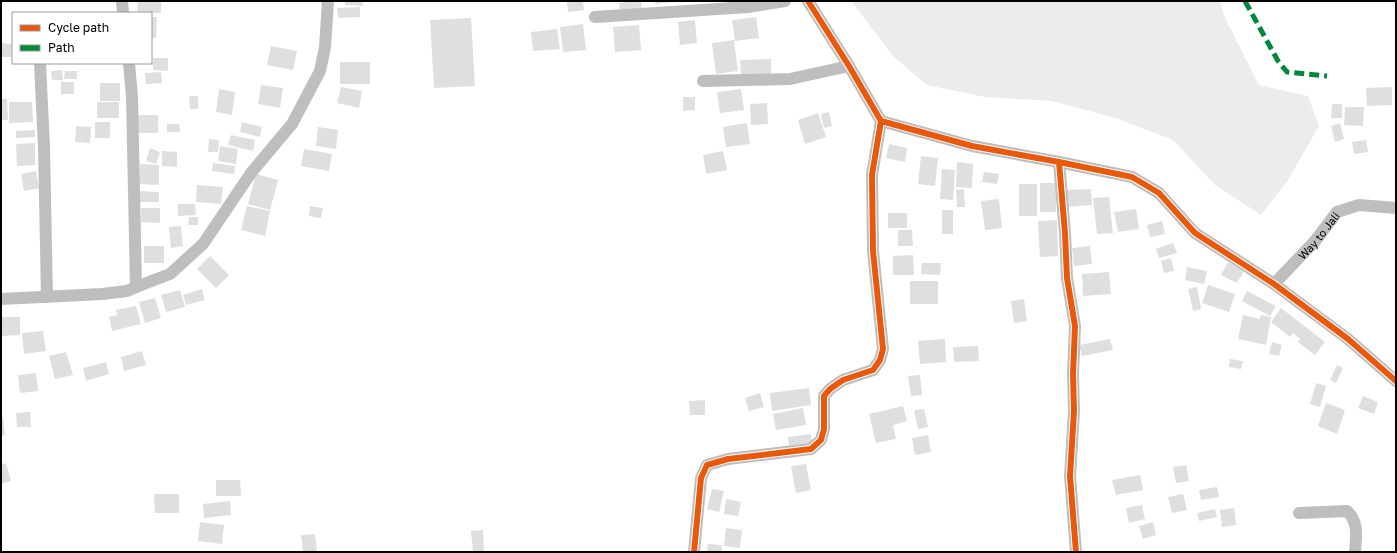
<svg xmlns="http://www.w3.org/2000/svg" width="1397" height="553" font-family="'Golos Text',sans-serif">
<rect width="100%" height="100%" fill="#fff"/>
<path fill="#ececec" d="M851 1H1220L1225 18 1259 85 1308 96 1319 126 1288 180 1261 215 1215 185 1173 140 1115 118 1052 101 985 97 927 85 894 57Z"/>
<path fill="#dfdfdf" d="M138 1H161V13H137Z
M345 1H363L362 6 345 5Z
M583 1 584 10 568 12 567 2Z
M631 1H641L642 10 620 12 619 3Z
M654 1H674V2L655 4Z
M360 7V17L338 18 337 8Z
M151 17H157L156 38H151Z
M756 17 759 38 735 41 732 20Z
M471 18 475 86 434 88 430 20Z
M695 20 697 43 680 45 678 22Z
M583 24 586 50 563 52 560 27Z
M639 25 641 50 615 52 613 27Z
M557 29 560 49 533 51 531 32Z
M734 40 738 71 716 74 712 43Z
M1 43 12 44 11 57H1Z
M271 46 297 51 293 70 267 65Z
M153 58H168V71L153 70Z
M771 59V76L741 77 740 60Z
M340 62H370V84H340Z
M62 70 63 80H52L51 71Z
M65 71H77V79H64Z
M161 72 162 83 146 84 145 73Z
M61 82H74V94H61Z
M100 83H120V101H100Z
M261 85 283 88 280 108 258 104Z
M341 87 362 91 359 108 337 103Z
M1392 87V105L1367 106 1366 88Z
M219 89 235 92 232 115 216 112Z
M741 89 744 110 720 113 717 92Z
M189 96H198V109H190Z
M683 97H695V110L683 111Z
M1 99H7L8 120H1Z
M9 102H32L33 122 9 123Z
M97 102H119V118H97Z
M767 103 768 124 751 125 750 104Z
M1332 104H1342V118H1331Z
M1345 107H1364L1363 126 1344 125Z
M829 112 832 126 824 128 821 114Z
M818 113 826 137 805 144 798 120Z
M138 115H158V133H138Z
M95 122H110V138H95Z
M242 122 262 127 260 137 240 132Z
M747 123 750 144 726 147 723 127Z
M1340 123 1344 139 1335 142 1331 126Z
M167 124H179L180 132H167Z
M76 126 91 127 90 143 75 142Z
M318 127 338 130 336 149 316 146Z
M35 130V137L16 138V131Z
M231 135 255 140 253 151 228 145Z
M209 139 219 140 218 152H208Z
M1366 140 1368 152 1354 154 1352 142Z
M35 143V165L17 166 16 144Z
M889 144 907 148 905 162 886 158Z
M220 146 238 149 236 164 218 161Z
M150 148 160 152 156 164 146 161Z
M304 149 332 154 329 171 301 166Z
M162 151 177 152V167L162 166Z
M723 151 727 170 706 174 703 155Z
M921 156 938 158 935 186 918 184Z
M957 162 973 164 972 188 956 187Z
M213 163 235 166 234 174 212 171Z
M140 164 159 165V185L139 184Z
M942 169 955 170 953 200 940 199Z
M36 171 39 188 24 191 21 174Z
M984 172 999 174 997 184 982 182Z
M256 174 278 180 270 210 248 204Z
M1040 183H1056V212H1040Z
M1019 184H1037V216H1019Z
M197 185 223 187 221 204 196 202Z
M964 189 965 207H957L956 190Z
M1091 189 1092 205 1066 207 1065 190Z
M140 191 159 192V202H140Z
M1109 197 1113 233 1097 234 1093 198Z
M999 199 1002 228 985 230 981 201Z
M178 204H195L196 215 178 216Z
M247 206 270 211 265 236 241 230Z
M310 206 323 208 321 218 309 216Z
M141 208H160V223L141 222Z
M1136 209 1139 229 1118 232 1114 212Z
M942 210H953V234H942Z
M888 213H907V228H888Z
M189 217H198V225H188Z
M1057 220 1058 256 1040 257 1038 221Z
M1162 221 1165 234 1150 237 1147 225Z
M181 226 183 246 171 248 169 227Z
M898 230H912L913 246H898Z
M1173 243 1177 253 1159 258 1156 249Z
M144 246H164V263H144Z
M1090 246 1092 264 1074 266 1072 248Z
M913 255 914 275H893V256Z
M210 256 229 275 216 288 197 269Z
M1171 258 1174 271 1164 273 1161 261Z
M1228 262 1244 271 1237 283 1221 275Z
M922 263H941L940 275 921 274Z
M1187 267 1207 271 1204 284 1185 280Z
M1109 272 1111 294 1083 296 1082 274Z
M910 281H938V304H910Z
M1208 285 1235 294 1229 312 1202 303Z
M1197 287 1201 309 1193 311 1188 289Z
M202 289 205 300 186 305 183 295Z
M180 290 185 307 166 312 161 295Z
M1247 291 1276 306 1270 316 1242 301Z
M155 298 161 318 145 323 139 302Z
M1024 299 1027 321 1014 323 1011 301Z
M136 306 141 324 112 331 109 317 117 315 116 310Z
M1281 308 1325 342 1315 355 1298 342 1300 339 1293 333 1290 337 1271 322Z
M1243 315 1260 319 1261 315 1271 317 1266 345 1238 339Z
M1 317H20V335L2 336Z
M43 331 46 351 24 354 22 333Z
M945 339 946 362 920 364 918 341Z
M1110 339 1113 350 1082 356 1079 345Z
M1272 342 1282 345 1279 356 1269 354Z
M978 346 979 361 954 362 953 347Z
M142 351 146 365 124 371 121 357Z
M66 352 73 375 55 379 49 356Z
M1230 359 1243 361 1241 369 1229 367Z
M106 362 109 374 86 381 83 368Z
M1337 365 1343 368 1336 383 1330 380Z
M36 373 38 391 20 393 18 375Z
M920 375 922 395 911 396 908 376Z
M1316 383 1326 386 1320 407 1310 404Z
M809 388 811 405 772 411 770 393Z
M760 393 764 407 749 411 745 398Z
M1363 396 1378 402 1374 414 1358 408Z
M705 400V415H690L689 401Z
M1326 403 1345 410 1337 434 1318 426Z
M903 406 907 421 893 425 896 439 876 443 869 414Z
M803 408 806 425 776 430 773 414Z
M924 409 928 427 918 429 914 410Z
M30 412 31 427H17L16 413Z
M1 417H3L5 435 1 436Z
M811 434 812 444 789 447 788 437Z
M928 435 931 452 915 455 912 438Z
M6 463 11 481 1 484V465Z
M806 464 811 490 796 493 791 466Z
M1186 465 1189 481 1176 483 1173 467Z
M1140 475 1143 490 1116 495 1112 480Z
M216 480H240L241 496H216Z
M1217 487 1219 497 1201 500 1199 490Z
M712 489 724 491 719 512 707 509Z
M154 494H179V513H155Z
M1183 494 1187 510 1172 513 1168 497Z
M726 499 741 502 738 516 724 514Z
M230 501 231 515 204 518 203 504Z
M1142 505 1145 519 1129 523 1126 508Z
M1234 508 1236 525 1222 527 1220 510Z
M1215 509 1217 517 1199 521 1197 513Z
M200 522 224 525 222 544 198 541Z
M1153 522 1156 535 1143 539 1139 526Z
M726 528 742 530 740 548 724 546Z
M483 530 484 552H473L471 531Z
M315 534 317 552H303L301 535Z
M708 544 722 545V552H707Z"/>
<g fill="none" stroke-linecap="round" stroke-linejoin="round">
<g stroke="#bebebe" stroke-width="12">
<path d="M122 1 123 13"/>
<path d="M808 1 849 66 881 121 972 146 1059 162 1132 177 1159 193 1195 233 1274 284 1348 339 1396 381"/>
<path d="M595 17 748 7 785 1"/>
<path d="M40 63 44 147 47 297"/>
<path d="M703 81 790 79 849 66"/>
<path d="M1059 162 1065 233 1067 278 1075 326 1073 374 1074 411 1070 476 1076 552"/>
<path id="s1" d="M1274 284 1315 241 1337 212 1359 205 1396 208"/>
<path d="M136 287 170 274 203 244 251 173 292 124 320 71 325 47 328 1"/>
<path d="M1 299 102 294 127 291 136 287 132 97 129 63"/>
<path d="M1299 513 1347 511C1359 522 1356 537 1355 552"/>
<path d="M694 552 701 478 707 465 728 459 811 449 821 440 824 429V396L830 389 843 380 873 370 880 360 883 349 873 251 872 175 881 121"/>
</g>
<path stroke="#00873e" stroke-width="5" stroke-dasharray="10 5" stroke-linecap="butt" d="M1245 1 1278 61 1287 72 1327 76"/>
<defs>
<path id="cycleway" d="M808 1 849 66 881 121 972 146 1059 162 1132 177 1159 193 1195 233 1274 284 1348 339 1396 381
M1059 162 1065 233 1067 278 1075 326 1073 374 1074 411 1070 476 1076 552
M694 552 701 478 707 465 728 459 811 449 821 440 824 429V396L830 389 843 380 873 370 880 360 883 349 873 251 872 175 881 121"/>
</defs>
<use href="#cycleway" stroke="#fff" stroke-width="8"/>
<use href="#cycleway" stroke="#e8590c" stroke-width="6"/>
</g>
<g text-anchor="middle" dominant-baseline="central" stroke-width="3" stroke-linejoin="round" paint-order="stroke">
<g font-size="11" fill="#000" stroke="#fff">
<text stroke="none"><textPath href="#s1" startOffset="66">Way to Jali</textPath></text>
</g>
</g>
<rect width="1397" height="553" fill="none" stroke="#000000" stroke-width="4"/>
<rect x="12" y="12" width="140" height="52" fill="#ffffff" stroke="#999999"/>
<rect x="20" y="25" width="20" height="6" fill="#e8590c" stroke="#999999"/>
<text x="48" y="32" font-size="12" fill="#000000">Cycle path</text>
<rect x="20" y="45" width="20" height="6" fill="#00873e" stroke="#999999"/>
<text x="48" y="52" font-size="12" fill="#000000">Path</text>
</svg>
